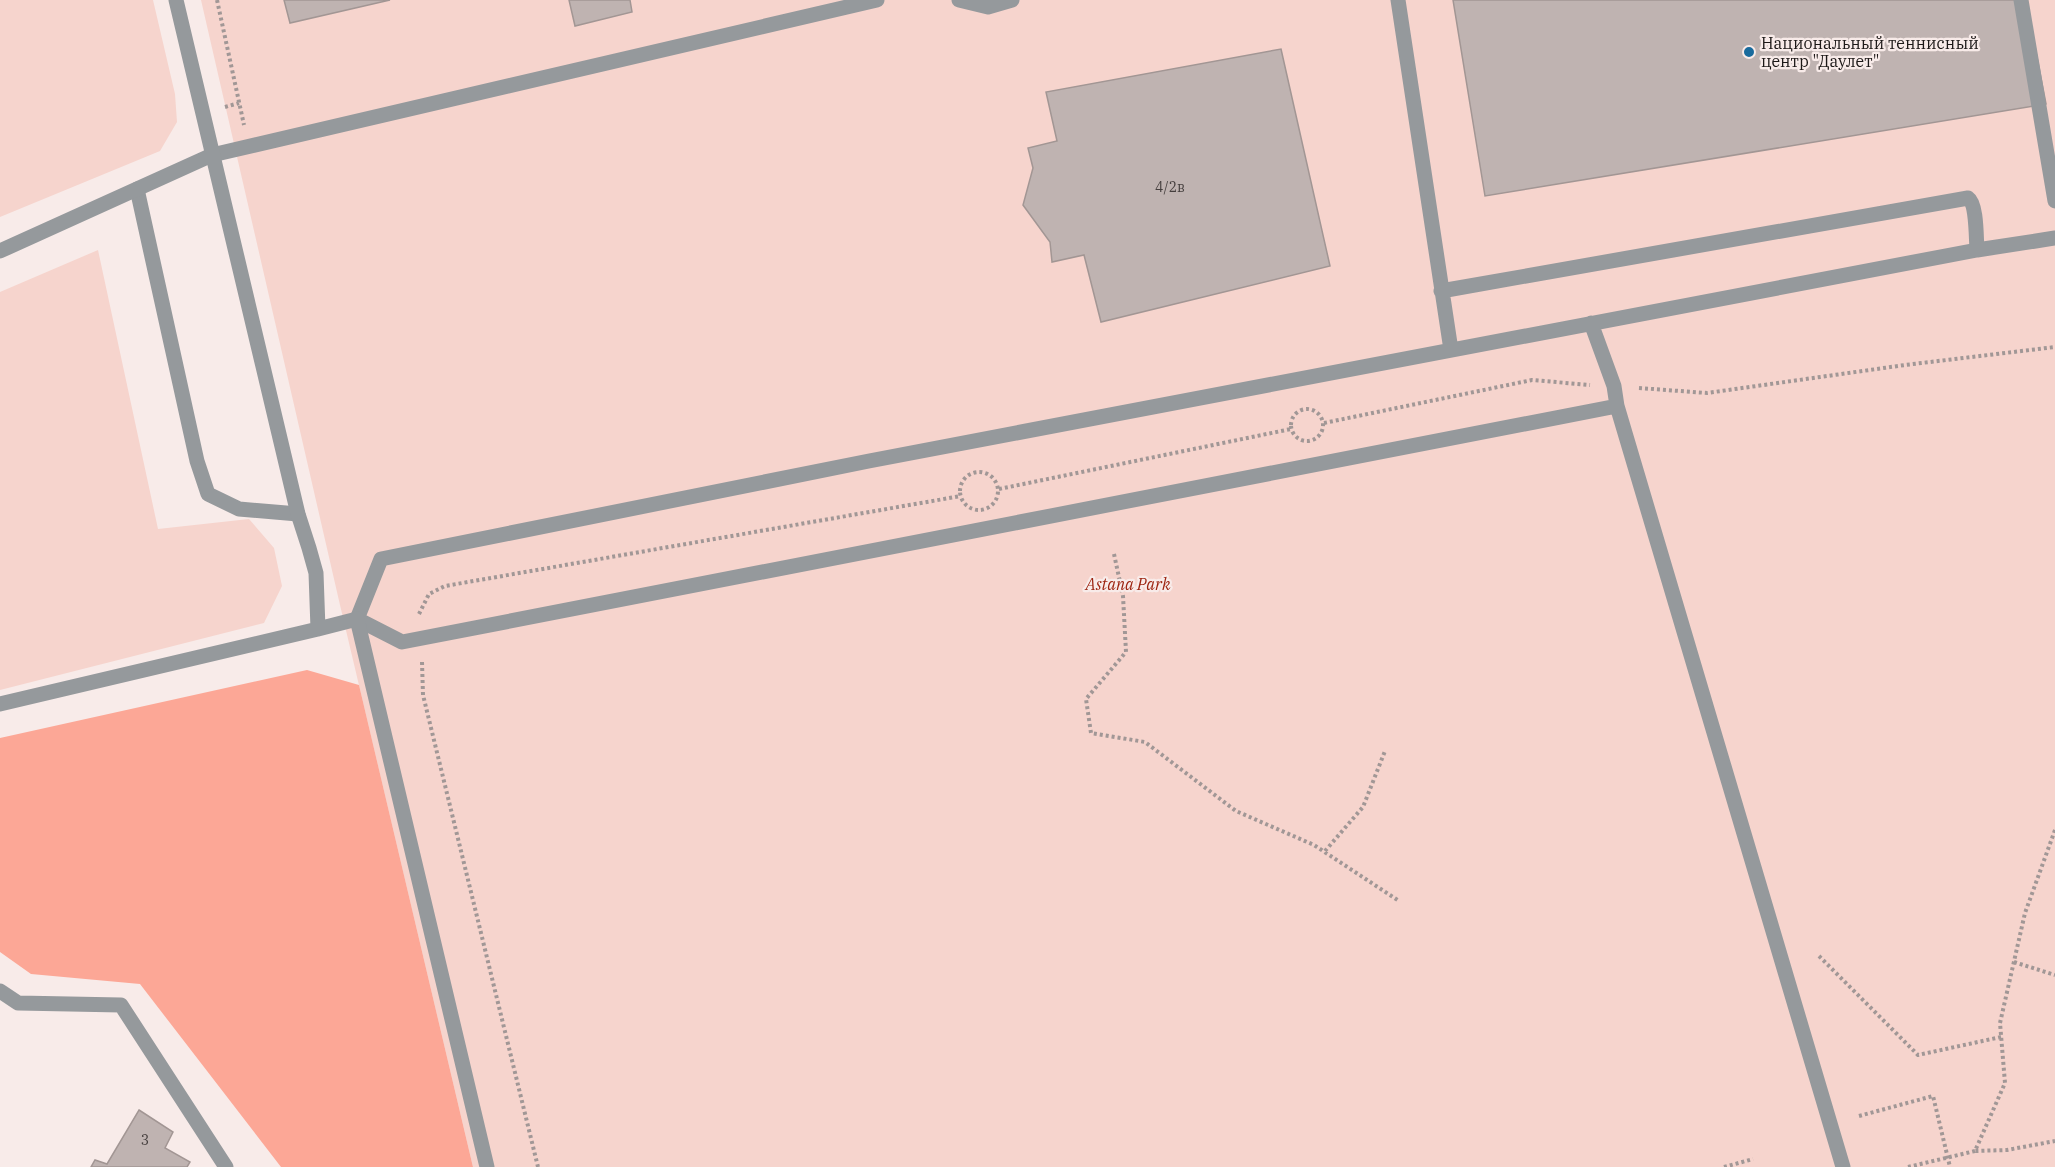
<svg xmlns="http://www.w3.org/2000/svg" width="2055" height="1167" font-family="'IBM Plex Serif',serif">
<rect width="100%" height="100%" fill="#f8ebe9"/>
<path fill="#f6d4cd" d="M0 0H153L175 94 177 122 160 151 0 217Z
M201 0H2055V1167H473L340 605Z
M98 250 158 529 249 519 274 548 282 586 264 623 0 690V292Z"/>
<path fill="#fca796" d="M307 670 359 685 473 1167H281L140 984 31 974 0 952V738Z"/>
<path fill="#bfb3b1" stroke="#a29694" stroke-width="1.5" d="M284 0H390L290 23Z
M569 0H630L632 12 575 26Z
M1453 0H2026L2046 104 1485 196Z
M1281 49 1330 266 1101 322 1084 255 1052 262 1050 242 1023 205 1033 168 1028 148 1057 141 1046 92Z
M139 1110 173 1132 165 1148 190 1162 187 1167H91L95 1160 107 1164Z"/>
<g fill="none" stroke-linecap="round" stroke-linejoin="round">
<path stroke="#a19796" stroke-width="4" stroke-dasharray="3 3" stroke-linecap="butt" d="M217 0 244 125
M225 107 239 103
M1639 388 1707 393 1905 365 2055 347
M1291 425a16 16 0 1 1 32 0a16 16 0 1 1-32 0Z
M1324 423 1532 380 1590 385
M960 491a19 19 0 1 1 38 0a19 19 0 1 1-38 0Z
M999 489 1291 429
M1114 554 1123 596 1126 652 1086 699 1091 733 1145 742 1236 811 1314 845 1399 901
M419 614 429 594 445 586 961 496
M422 662 423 695 538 1167
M2055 830 2025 913 2000 1023 2005 1083 1975 1151 2007 1150 2055 1141
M1325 851 1363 807 1385 751
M1819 956 1918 1055 2001 1037
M2014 962 2055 975
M1859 1116 1933 1096 1950 1167
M1724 1167 1753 1159
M1908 1167 1975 1151"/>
<path stroke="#95999c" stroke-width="15" d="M959 0 988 7 1012 0
M1398 0 1451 350
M2021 0 2055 201
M212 155 877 0
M137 189 197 461 208 494 239 509 298 514
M1441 291 1968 198C1977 204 1976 238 1977 250
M1591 323 1614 386 1617 406 1843 1167
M1617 406 402 642 357 619 381 559 869 461 1977 250 2055 238
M0 991 18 1003 121 1005 226 1167"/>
<path stroke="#95999c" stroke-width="15" d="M176 0 298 514 309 548 316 573 318 629 357 619 487 1167
M0 251 212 155
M0 704 318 629"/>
</g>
<circle fill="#196b9d" stroke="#f8ebe9" stroke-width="2" cx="1749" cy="52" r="6"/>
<g text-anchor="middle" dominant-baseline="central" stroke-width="4.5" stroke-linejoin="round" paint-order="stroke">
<g font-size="14" fill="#453f3e">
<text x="1170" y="187">4/2в</text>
<text x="145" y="1140">3</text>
</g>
<g font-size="16" fill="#1c1817" stroke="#f8ebe9" text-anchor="start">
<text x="1761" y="43">Национальный теннисный<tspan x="1761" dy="18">центр "Даулет"</tspan></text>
</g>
<g font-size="16" font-style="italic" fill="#9d2410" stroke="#f8ebe9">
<text x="1128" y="584">Astana Park</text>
</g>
</g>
</svg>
